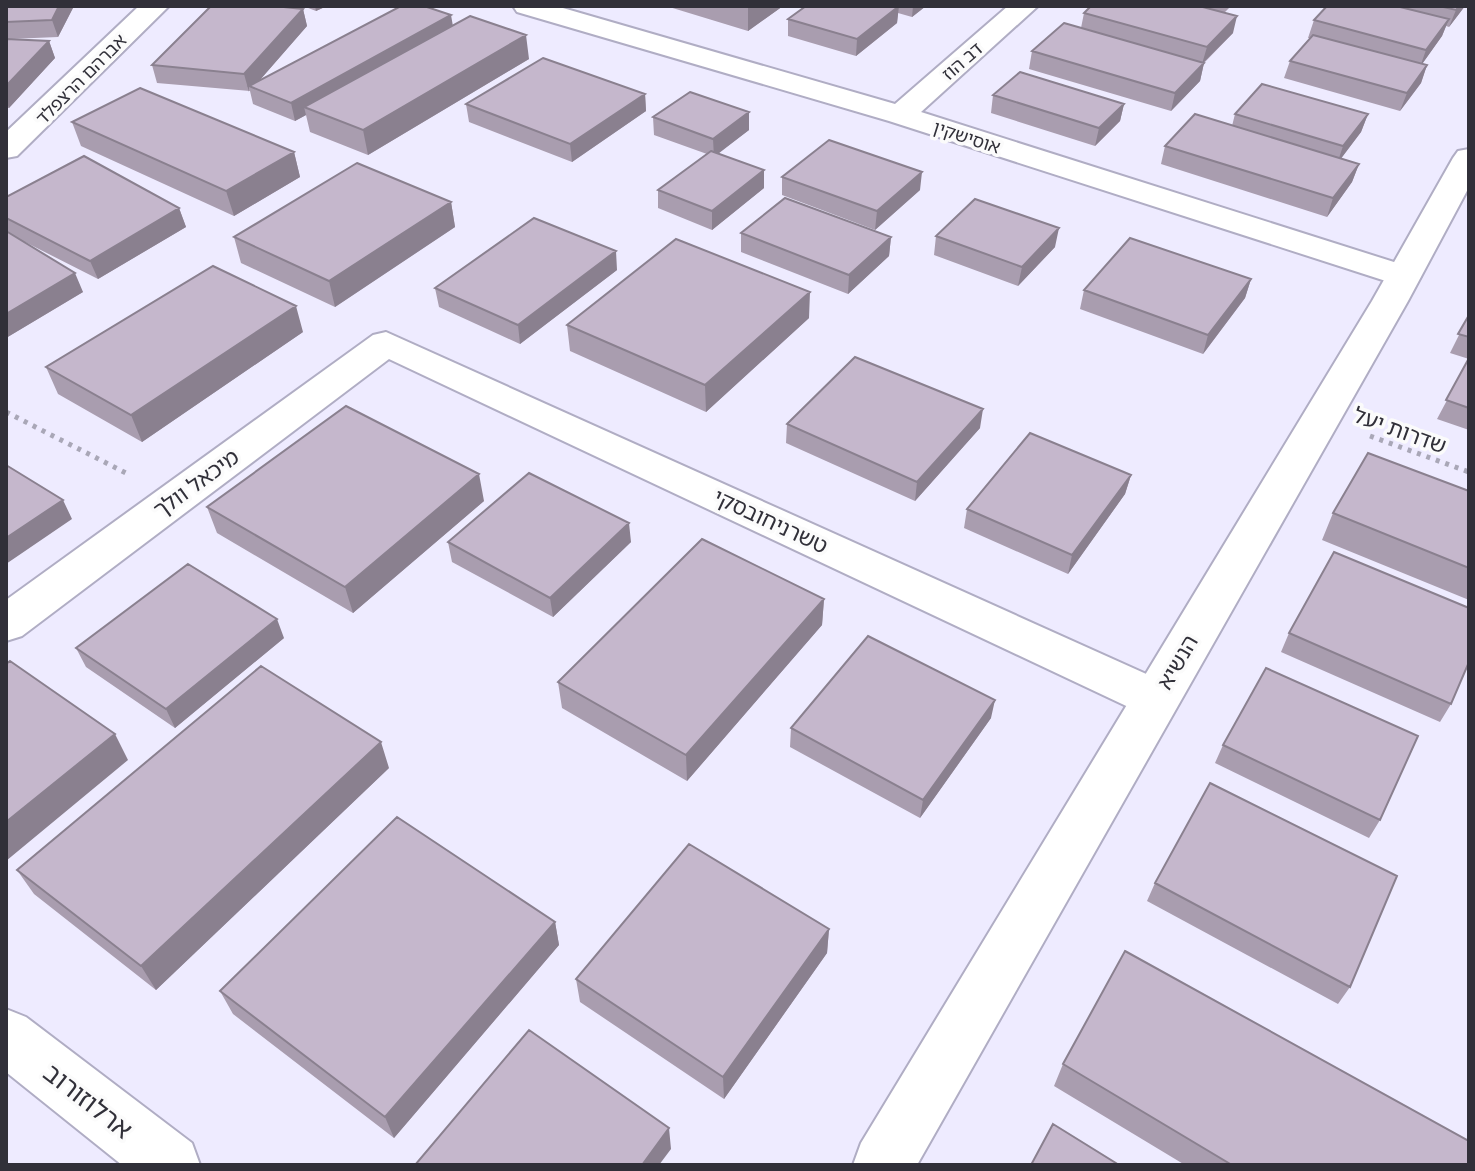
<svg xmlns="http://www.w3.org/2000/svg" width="1475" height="1171" font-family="'Space Grotesk','Noto Sans Hebrew',sans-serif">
<rect width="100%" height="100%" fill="#eeebff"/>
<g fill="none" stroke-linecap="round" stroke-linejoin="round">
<defs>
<path id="minor" d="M139 6H169L17 156 6 158V132Z
M513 6H556L895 104 1008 6H1038L921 112 1416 269 1421 276 1416 283 1404 286 1392 283 889 121 517 12Z
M386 332 1173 686 1180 699 1173 712 1156 718 1139 712 389 359 22 636 6 641V600L373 335Z
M6 1009 26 1017 192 1143 200 1165H122L6 1072Z"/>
<path id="tertiary" d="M1469 149V187L1408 301 917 1165H853L861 1143 1372 301 1453 158 1458 151Z"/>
</defs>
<use href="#minor" stroke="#b0adc4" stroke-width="4"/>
<use href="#tertiary" stroke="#b0adc4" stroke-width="4"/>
<path stroke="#a9a7b7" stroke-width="5" stroke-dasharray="4 6" stroke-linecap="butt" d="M6 412 126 473
M1370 436 1469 472"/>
<use href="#minor" fill="#fff" fill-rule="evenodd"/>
<use href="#tertiary" fill="#fff" fill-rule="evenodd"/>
</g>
<path fill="#a99daf" d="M6 6H74L58 37 10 39 49 41 55 58 9 108H6Z
M303 6H327L316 11Z
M666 6H783L748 31Z
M806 6H926L912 17 898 13 897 23 856 56 788 36V19Z
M1091 6H1231L1224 13 1233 33 1204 63 1200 81 1171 111 1029 69 1032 51 1081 28 1084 13Z
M1327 6H1465L1449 27 1446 26 1442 36 1422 64 1427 65 1421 83 1400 111 1284 78 1290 61 1310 38H1308L1314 20Z
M303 9 307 26 259 81 453 25 529 59 368 155 310 132 306 115 295 121 253 104 250 91 157 83 152 65Z
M645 94 646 111 572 162 469 122 466 104Z
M993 95 1124 104 1120 121 1095 146 991 113Z
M1235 114H1368L1361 132 1341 158 1359 164 1352 182 1327 217 1161 164 1165 146 1232 126Z
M653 117 749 130 718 153 764 188 712 230 658 208V190L707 154 654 135Z
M72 122 294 152 300 177 234 216 81 146Z
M782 177 920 190 875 230 782 195Z
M6 197 179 208 186 227 98 279 25 242 83 292 6 338Z
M451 202 455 227 335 307 241 263 234 237Z
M741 233 891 237 889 256 848 294 741 252Z
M936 236 1055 247 1018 286 934 255Z
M617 270 520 344 439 307 435 288Z
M1251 279 1245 298 1203 354 1080 309 1084 290Z
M1469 315V430L1437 419 1469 359 1450 353Z
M809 318 706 412 570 351 567 325Z
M303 332 142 442 58 394 46 367Z
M787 424 980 428 915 501 786 443Z
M1131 475 1125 494 1068 574 964 528 967 509Z
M1469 491V600L1322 540 1333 513Z
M484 501 353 613 217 533 207 507Z
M448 542H631L553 617 452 562Z
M824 599 822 625 687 781 562 708 558 682Z
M1289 633 1451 704 1440 722 1281 652Z
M284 638 175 728 86 667 76 648Z
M991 718 920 818 790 747 791 728Z
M1223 745 1380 820 1369 838 1215 763Z
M389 768 156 990 34 894 17 870Z
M1155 883 1350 987 1338 1004 1147 901Z
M555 922 559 945 394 1138 233 1014 220 991Z
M829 929 827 953 724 1099 580 1002 576 979Z
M1063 1064 1469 1165H1185L1054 1086Z"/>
<path fill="#8a808f" d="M59 6H74L58 37 52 20Z
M315 6H327L316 11Z
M750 6H783L748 31V7Z
M899 6 897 23 856 56 857 39Z
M913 6H926L912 17Z
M1459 6H1465L1449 27 1456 10Z
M303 9 307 26 253 88 249 86V92L244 74Z
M451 15 454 32 304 107 306 115 295 121 291 103Z
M1237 16 1233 33 1202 64 1207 47Z
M1449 19 1442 36 1420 67 1426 50Z
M526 35 529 59 368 155 363 130Z
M49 41 55 58 9 108 6 100V86Z
M1204 63 1200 81 1171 111 1175 93Z
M1427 65 1421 83 1400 111 1407 93Z
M645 94 646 111 572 162 570 144Z
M1124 104 1120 121 1095 146 1099 128Z
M749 112V130L714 157 713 139Z
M1368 114 1361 132 1337 164 1343 146Z
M294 152 300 177 234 216 226 191Z
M1359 164 1352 182 1327 217 1333 198Z
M764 170V188L712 230V211Z
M922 172 920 190 875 230 877 211Z
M451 202 455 227 335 307 329 281Z
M179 208 186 227 98 279 90 261Z
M1059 228 1055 247 1018 286 1022 267Z
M891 237 889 256 848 294 849 275Z
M616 251 617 270 520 344 518 325Z
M75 273 83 292 6 338V314Z
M1251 279 1245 298 1203 354 1208 335Z
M810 292 809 318 706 412 705 385Z
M296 306 303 332 142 442 131 415Z
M983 409 980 428 915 501 917 482Z
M479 474 484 501 353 613 345 587Z
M1131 475 1125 494 1068 574 1072 555Z
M63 500 72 519 6 564V538Z
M629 523 631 542 553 617 550 598Z
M824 599 822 625 687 781 686 755Z
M277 619 284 638 175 728 166 709Z
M995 700 991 718 920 818 923 800Z
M115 734 128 760 6 861V822Z
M381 742 389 768 156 990 141 966Z
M555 922 559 945 394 1138 385 1117Z
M829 929 827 953 724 1099 723 1077Z
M669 1128 671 1149 659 1165H642Z"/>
<path fill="#c5b7cc" stroke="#8a808f" stroke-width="2" d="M6 6H59L52 20 6 22Z
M211 6H274L303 9 244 74 152 65Z
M401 6H424L451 15 291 103 249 86Z
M806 6H899L857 39 788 19Z
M1091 6H1199L1237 16 1207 47 1084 13Z
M1327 6H1396L1449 19 1426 50 1314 20Z
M1439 6H1459L1456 10Z
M470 16 526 35 363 130 304 107Z
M1064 23 1204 63 1175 93 1032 51Z
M1313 35 1427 65 1407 93 1290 61Z
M6 39 49 41 6 86Z
M543 58 645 94 570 144 466 104Z
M1020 72 1124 104 1099 128 993 95Z
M1262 84 1368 114 1343 146 1235 114Z
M140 88 294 152 226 191 72 122Z
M690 92 749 112 713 139 653 117Z
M1195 114 1359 164 1333 198 1165 146Z
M829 140 922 172 877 211 782 177Z
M711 151 764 170 712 211 658 190Z
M84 156 179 208 90 261 6 218V197Z
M357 163 451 202 329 281 234 237Z
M785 198 891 237 849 275 741 233Z
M975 199 1059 228 1022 267 936 236Z
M534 218 616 251 518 325 435 288Z
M6 231 75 273 6 314Z
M1130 238 1251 279 1208 335 1084 290Z
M676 239 810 292 705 385 567 325Z
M213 266 296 306 131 415 46 367Z
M1469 315V337L1458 334Z
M855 357 983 409 917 482 787 424Z
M1469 358V408L1446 400Z
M346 406 479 474 345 587 207 507Z
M1030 433 1131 475 1072 555 967 509Z
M1368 453 1469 491V568L1333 513Z
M6 465 63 500 6 538Z
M529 473 629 523 550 598 448 542Z
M702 539 824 599 686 755 558 682Z
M1334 552 1469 608V662L1451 704 1289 633Z
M188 564 277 619 166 709 76 648Z
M868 636 995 700 923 800 791 728Z
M10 661 115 734 6 822V664Z
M261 666 381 742 141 966 17 870Z
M1266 668 1418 736 1380 820 1223 745Z
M1210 783 1397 876 1350 987 1155 883Z
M397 817 555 922 385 1117 220 991Z
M689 844 829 929 723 1077 576 979Z
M1125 951 1469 1141V1165H1232L1063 1064Z
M529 1030 669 1128 642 1165H415Z
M1053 1124 1119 1165H1031Z"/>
<g text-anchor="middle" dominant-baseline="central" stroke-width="7" stroke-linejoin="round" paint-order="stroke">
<g font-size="18" fill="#313039" stroke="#fbfbfb">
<text transform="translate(962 61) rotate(-41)">דב הוז</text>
<text transform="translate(81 79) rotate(-45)">אברהם הרצפלד</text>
<text transform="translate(967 137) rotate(18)">אוסישקין</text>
</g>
<g font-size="22" fill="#313039" stroke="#fbfbfb">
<text transform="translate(1400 430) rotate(20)">שדרות יעל</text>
<text transform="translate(196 483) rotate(-36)">מיכאל וולך</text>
<text transform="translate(771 521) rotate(25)">טשרניחובסקי</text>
<text transform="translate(1177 662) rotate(-60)">הנשיא</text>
</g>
<g font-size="26" fill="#313039" stroke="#fbfbfb">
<text transform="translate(88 1101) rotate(38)">ארלוזורוב</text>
</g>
</g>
<rect width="1475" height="1171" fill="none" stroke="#313039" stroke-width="16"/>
</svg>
